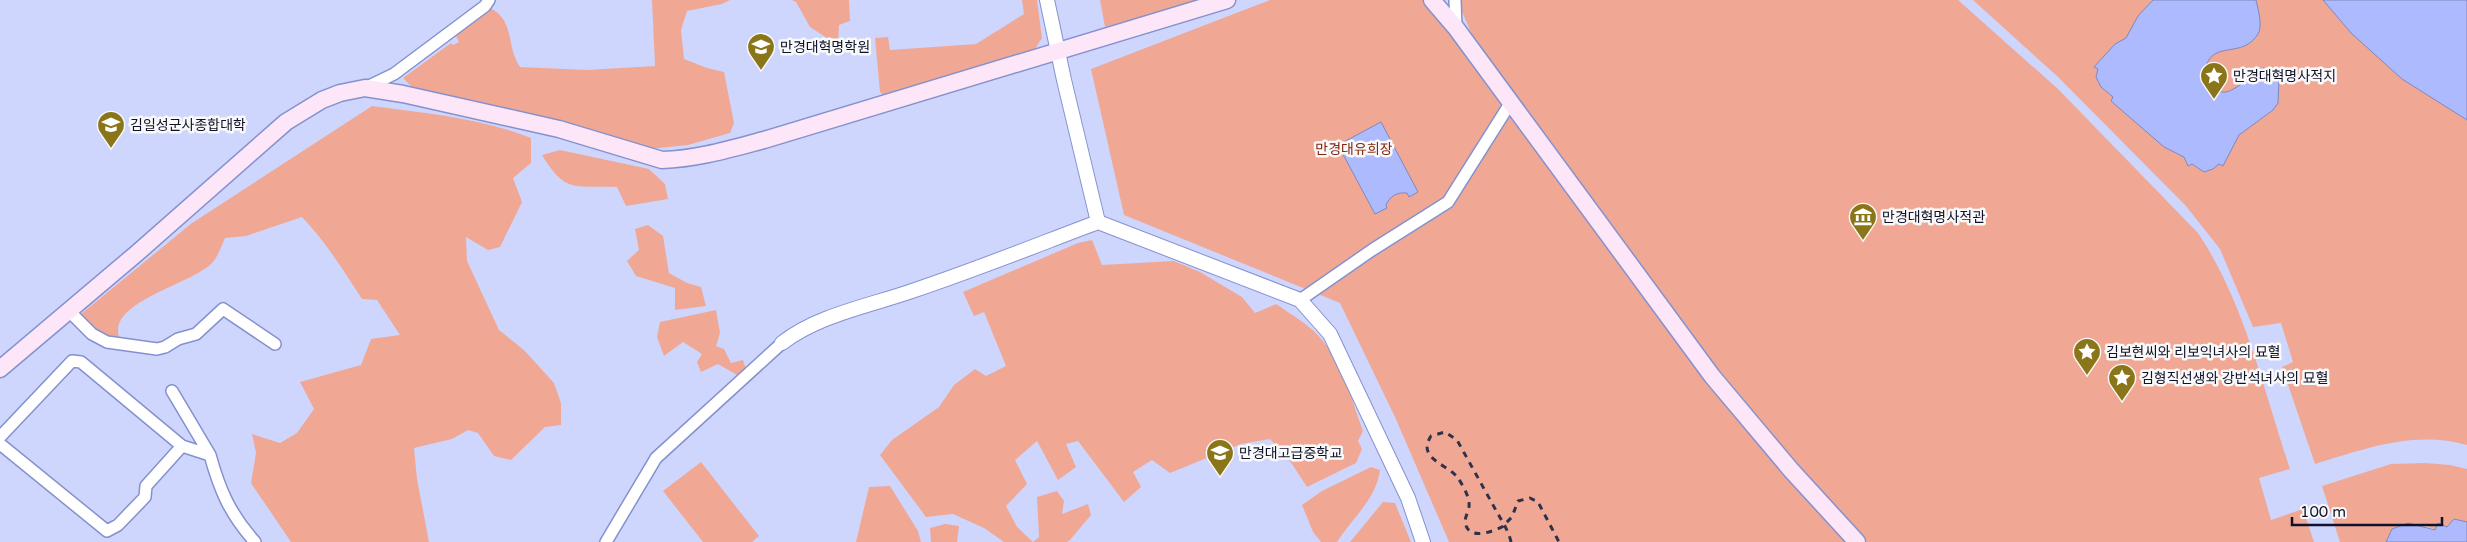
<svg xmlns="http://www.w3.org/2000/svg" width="2467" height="542" font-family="'Varela Round','Noto Sans KR',sans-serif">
<rect width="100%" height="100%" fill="#ced6fe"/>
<path fill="#f0a895" d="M652 0H730L722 4 687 11 681 30 684 59 707 68 724 72 734 123 730 133 688 145 650 149 413 88 403 78 451 43 453 45 459 42 456 36 483 12 492 9C515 22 506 47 520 67L587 70 655 66Z
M792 0H849L850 21 839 25 838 43 832 49 827 38 810 27 796 2Z
M1022 0H1037L1042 38 1035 49 889 94H882L880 92 875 38 888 37 890 50 976 44 1024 14Z
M1100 0H1207L1105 27Z
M1270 0H1424L1436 10 1705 376 1784 476 1845 542H1449L1395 417 1340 303 1124 215 1091 69Z
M1460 0H1958L2058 89 2198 233C2244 301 2264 391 2290 469L2259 478 2271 520 2303 509 2314 542H1867L1733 391 1473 37 1460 7Z
M1973 0H2467V445C2414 430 2365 449 2315 464L2282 367 2293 362 2281 323 2253 327 2220 249 2186 206 2057 76Z
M372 106C425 113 481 118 531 138V163L513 178 522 202 500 247 488 250 466 237 467 261 499 330 524 350 554 383 561 403V425L545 427 511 460 494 456 478 433 468 430 452 439 414 448 417 479 429 542H291L251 483 256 453 252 434 280 443 297 433 314 409 300 382 361 365 371 339 400 335 377 300 362 299C343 270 326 242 302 217L246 236 225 238C222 245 218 256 213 262 194 283 119 299 118 330 118 333 119 338 120 341L99 333 81 314 192 223Z
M560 150 649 169 665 184 668 199 626 206 617 187C576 185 566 195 542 155Z
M648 225 663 236 669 273 687 283 701 287 706 306 675 310V288L636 276 627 261 639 250 635 229Z
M1092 240 1102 265 1174 261 1200 272 1242 297 1255 313 1276 304C1292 315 1310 325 1322 340 1343 364 1352 401 1363 431L1358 441 1362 449 1356 463 1307 487 1292 464 1270 439 1241 444 1170 473 1152 460 1133 472 1141 487 1124 502 1078 441 1066 444 1076 467 1058 480 1037 441 1015 460 1027 484 1006 506 1017 527 1033 542 1039 537 1037 497 1057 491 1064 501 1062 514 1088 504 1091 515 1070 540 1067 542H1004L984 528 953 514 926 517 880 455 892 440 939 407 954 385 975 369 986 376 1006 366 984 312 974 316 963 292 1078 243Z
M716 310 720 333 716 346 724 349 731 363 743 360 746 369 737 375 718 364 701 372 697 362 702 354 683 342 664 356 657 337 660 322Z
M701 462 759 536 752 542H703L663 491Z
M2425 463 2450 465 2467 469V522L2454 519 2447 527 2436 530 2426 526 2392 529 2386 542H2340L2322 486 2391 464Z
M1371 467 1380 470C1376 500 1352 518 1337 542H1321L1313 532 1302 505 1322 491Z
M890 486 918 531 921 542H856L869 487Z
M1383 502 1395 503 1411 542H1350Z
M945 524 959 526 957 542H931L930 528Z"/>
<path fill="#adbafd" stroke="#7e88bd" d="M2153 0H2256C2258 9 2263 26 2258 34 2245 55 2223 45 2211 57 2201 68 2205 92 2223 92 2228 93 2235 88 2240 85L2243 73 2264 68 2274 70 2279 78 2278 103 2273 110 2239 135 2223 166 2219 164 2213 169 2204 172 2192 164 2188 166 2184 157 2164 147 2111 101 2113 97 2101 87 2096 77 2098 69 2094 67 2115 44 2126 38 2138 16Z
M2323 0H2467V120L2402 79 2351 33Z
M1381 122 1418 192 1409 197 1407 193C1397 192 1390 196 1386 205L1387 208 1375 214 1338 145Z
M2454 519 2467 522V542H2386L2392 529 2408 523 2435 530 2438 523 2447 527Z"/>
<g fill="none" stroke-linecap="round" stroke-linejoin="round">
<defs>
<path id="minor" d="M1455 0 1456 28
M365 88 394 74 485 6 489 0
M1300 300 1372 250 1448 202 1511 102
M69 311 92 334 107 342 157 349 165 347 178 339 196 334 223 309 275 344
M172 391 210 455
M0 437 72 361 81 362 182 446
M0 444 107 531 118 525 145 497 146 486 182 446 210 455C220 491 230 514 255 542
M606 542 656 458 782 343"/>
<path id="tertiary" d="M1047 0 1064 80 1098 222
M782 343C818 315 869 306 912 291 975 270 1037 245 1098 222L1300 300 1330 334 1408 498 1423 542"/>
<path id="secondary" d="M1432 0 1456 28 1712 376 1791 470 1857 542
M0 369 136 254 286 122 322 100 340 93 365 88 403 94 559 129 662 160C697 159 730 149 764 140L1227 0"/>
</defs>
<use href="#minor" stroke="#8591ce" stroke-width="14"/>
<use href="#tertiary" stroke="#8591ce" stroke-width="16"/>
<use href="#secondary" stroke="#8591ce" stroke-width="19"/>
<use href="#minor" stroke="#fff" stroke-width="11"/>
<use href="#tertiary" stroke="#fff" stroke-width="14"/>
<use href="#secondary" stroke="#fce6f7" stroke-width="16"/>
<path stroke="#2e324b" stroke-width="3" stroke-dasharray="6 6" stroke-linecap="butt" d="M1511 542C1509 532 1503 523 1498 514L1457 440 1445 432 1431 436C1416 459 1448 464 1458 478 1462 484 1469 496 1469 503 1470 509 1465 516 1465 522 1468 542 1494 531 1504 526V525L1512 517 1518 501 1530 498 1538 502 1559 542"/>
</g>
<defs>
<symbol id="university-pin" viewBox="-11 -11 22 30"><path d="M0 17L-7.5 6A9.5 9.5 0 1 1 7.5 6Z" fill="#8a7619" stroke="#f9f9f9"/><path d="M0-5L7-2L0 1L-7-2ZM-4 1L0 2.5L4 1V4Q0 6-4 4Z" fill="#fff"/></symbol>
<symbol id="sight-pin" viewBox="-11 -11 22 30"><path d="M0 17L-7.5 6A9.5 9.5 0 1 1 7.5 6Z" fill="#8a7619" stroke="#f9f9f9"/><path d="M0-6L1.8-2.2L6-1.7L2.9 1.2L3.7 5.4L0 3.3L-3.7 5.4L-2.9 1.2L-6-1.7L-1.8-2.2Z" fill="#fff"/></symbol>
<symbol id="museum-pin" viewBox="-11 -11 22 30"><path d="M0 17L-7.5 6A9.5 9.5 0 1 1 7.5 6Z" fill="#8a7619" stroke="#f9f9f9"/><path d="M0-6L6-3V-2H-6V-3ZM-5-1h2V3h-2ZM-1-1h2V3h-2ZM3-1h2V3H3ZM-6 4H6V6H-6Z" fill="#fff"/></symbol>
<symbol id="school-pin" viewBox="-11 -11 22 30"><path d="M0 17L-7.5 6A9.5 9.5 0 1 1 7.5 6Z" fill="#8a7619" stroke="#f9f9f9"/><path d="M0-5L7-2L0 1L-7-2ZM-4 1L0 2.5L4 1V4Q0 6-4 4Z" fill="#fff"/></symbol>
</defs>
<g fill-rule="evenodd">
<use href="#university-pin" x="745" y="31" width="32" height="43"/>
<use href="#sight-pin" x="2198" y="60" width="32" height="43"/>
<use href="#university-pin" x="95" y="109" width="32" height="43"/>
<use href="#museum-pin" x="1847" y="201" width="32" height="43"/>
<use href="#sight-pin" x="2071" y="336" width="32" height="43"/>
<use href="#sight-pin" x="2106" y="362" width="32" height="43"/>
<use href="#school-pin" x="1204" y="437" width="32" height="43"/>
</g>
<g text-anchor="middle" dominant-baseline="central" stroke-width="5" stroke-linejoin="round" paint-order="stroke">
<g font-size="14" fill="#0f1229" stroke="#f9f9f9" text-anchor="start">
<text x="780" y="47">만경대혁명학원</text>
<text x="2233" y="76">만경대혁명사적지</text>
<text x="130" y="125">김일성군사종합대학</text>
<text x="1882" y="217">만경대혁명사적관</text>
<text x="2106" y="352">김보현씨와 리보익녀사의 묘혈</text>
<text x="2141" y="378">김형직선생와 강반석녀사의 묘혈</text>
<text x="1239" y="453">만경대고급중학교</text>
</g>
<g font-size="14" fill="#812810" stroke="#f9f9f9">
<text x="1354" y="149">만경대유희장</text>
</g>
</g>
<path d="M2292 517v8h150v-8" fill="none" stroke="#0f1229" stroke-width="2.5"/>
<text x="2300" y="517" font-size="15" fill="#0f1229" stroke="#f9f9f9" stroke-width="4" paint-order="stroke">100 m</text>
</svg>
